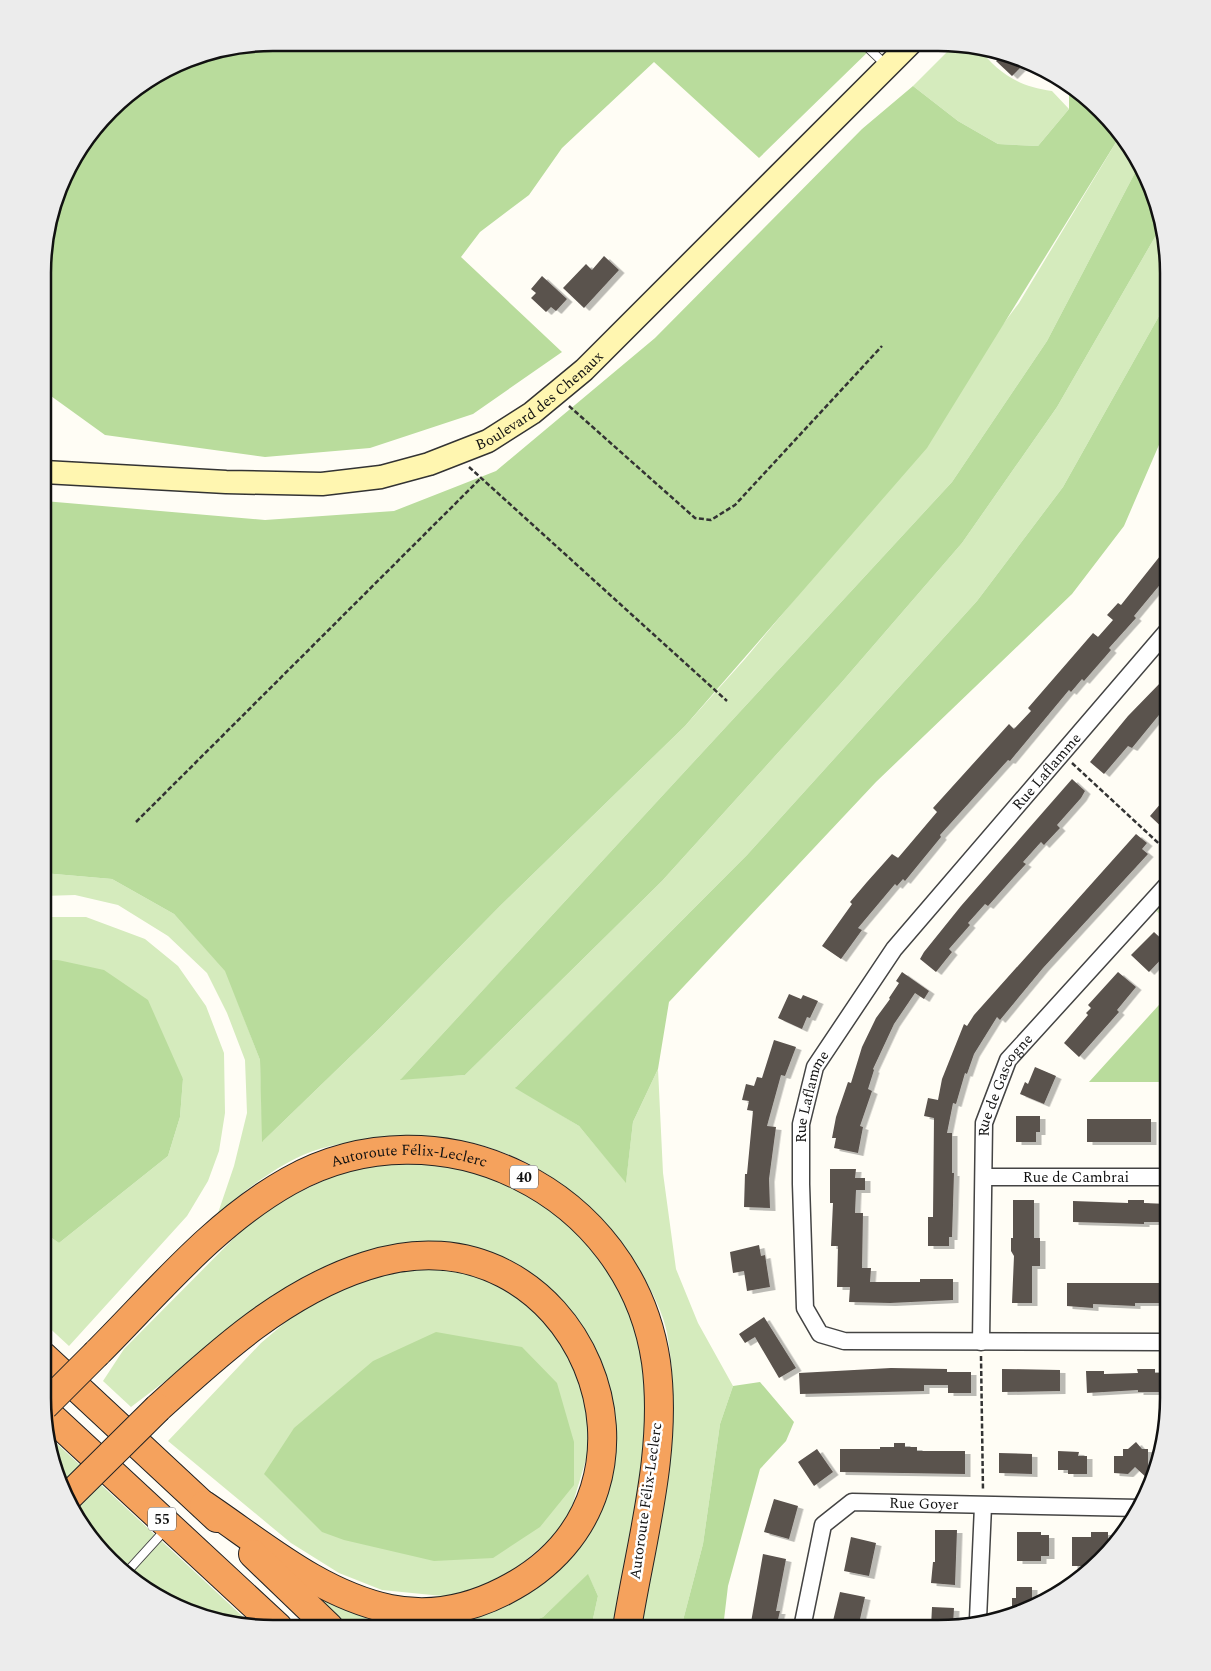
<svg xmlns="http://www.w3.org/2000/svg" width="1211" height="1671" font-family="Spectral,serif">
<defs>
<filter id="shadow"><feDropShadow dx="5.5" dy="3" stdDeviation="0" flood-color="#0004"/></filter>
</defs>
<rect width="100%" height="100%" fill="#fffdf5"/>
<path fill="#d5ebbd" d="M955 44 978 47C998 73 1019 87 1052 91L1069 109 1038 146 998 144 958 121 913 86Z
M1118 139 1139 165 1047 341 952 482 401 1079 465 1075 662 881 841 683 962 543 1057 407 1159 230 1168 273V300L1063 487 977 601 747 855 516 1087 579 1126 626 1182 633 1122 658 1069 663 1173 676 1269 698 1323 733 1386 720 1424 703 1544 681 1628H641C657 1533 685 1429 667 1333 661 1301 631 1252 609 1228 548 1158 470 1128 378 1138 354 1141 326 1145 303 1155 272 1169 243 1192 218 1213L234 1166 247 1113 245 1060 227 1013 207 973 168 936 118 905 75 895 43 896V873L112 879 174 914 226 971 260 1060 263 1141 381 1027 500 906 685 726 745 659 815 575 1019 303Z
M1168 884V921L1149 905Z
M43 917H86L145 939 178 966 206 1006 224 1053 225 1113 219 1151 208 1181 187 1216 69 1346 43 1322V1232L59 1243 168 1156 180 1117 183 1079 58 960H43Z
M403 1160 460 1164 534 1195 585 1238 621 1288 645 1355 649 1423 615 1628H591L598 1596 588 1575 543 1617 519 1627H351L319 1599 322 1594 367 1612 526 1589 612 1448V1407L601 1365 582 1328 556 1295 522 1272 470 1247 401 1245 345 1261 284 1291 131 1407 103 1381 124 1349 242 1230 285 1199 340 1173Z
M435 1262 498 1280 537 1312 583 1374 591 1443 566 1526 500 1582 452 1597 382 1590 339 1573 291 1543 168 1441 261 1343 307 1304 373 1272Z
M52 1439 254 1627H243L145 1589 100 1550 66 1500Z"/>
<path fill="#b9dc9c" d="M273 43 876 44 759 158 654 62 562 148 529 195 480 232 461 257 562 352 473 414 370 448 265 457 105 435 44 391 45 243 73 158 121 100 199 55Z
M913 86 958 121 998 144 1038 146 1069 109V85L1078 90 1118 139 927 448 685 726 500 906 381 1027 262 1142 260 1060 225 971 174 914 112 879 43 873 44 501 265 520 394 511 496 471 655 338 862 129Z
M1139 165 1145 171 1159 230 1057 407 962 543 841 683 662 881 465 1075 400 1080 952 482 1047 341Z
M1168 300V424L1124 526 1072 594 876 782 669 1002 658 1069 633 1122 626 1183 579 1126 515 1088 747 855 977 601 1063 487Z
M43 960H58L104 970 148 1000 183 1079 180 1117 168 1156 59 1243 43 1232Z
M1168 995V1082H1089Z
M436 1332 522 1347 557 1383 574 1442V1485L540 1527 493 1558 434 1561 344 1540 322 1532 264 1474 294 1428 373 1361Z
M760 1382 794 1422 786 1441 760 1469 728 1586 723 1628H681L703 1544 720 1424 733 1386Z
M588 1574 598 1596 591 1628 519 1627 543 1617Z"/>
<path fill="#5a524d" filter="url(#shadow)" d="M1003 54 1020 68 1012 76 996 61Z
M604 256 619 270 584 308 563 288 586 264 592 270Z
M542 276 567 299 556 311 551 307 546 312 531 298 536 293 531 289Z
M1168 546V575L1134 616 1136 618 1109 648 1111 650 1105 657 1084 681 1082 679 1071 692 1069 690 1010 761 1008 760 940 835 941 837 905 881 903 879 897 886 895 884 858 928 862 930 841 959 822 946 852 904 850 902 867 882 892 854 898 858 937 812 933 808 1009 724 1014 729 1031 711 1028 708 1093 633 1098 637 1113 620 1107 615 1118 603 1121 605Z
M1162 681 1168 687V704L1132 748 1128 746 1104 774 1090 762 1128 716Z
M1072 779 1085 791 1081 798 1057 825 1060 828 1044 845 1041 842 1023 862 1026 864 1014 877 988 906 985 904 968 923 970 925 949 949 952 952 936 972 920 959 924 952 961 906Z
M1168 795V833L1150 816Z
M1136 834 1147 843 1142 849 1148 854 1043 968 1000 1020 997 1017 974 1054 967 1074 965 1073 956 1104 953 1103 947 1133H952V1173H954L952 1237H949V1246H928V1217H933L934 1118 924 1116 928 1098 938 1100 942 1079 964 1024 967 1026 974 1015Z
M1154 932 1168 945V952L1149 972 1131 955Z
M902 972 929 991 924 999 915 993 894 1024 873 1069 874 1070 868 1089 872 1091 860 1126 863 1127 858 1153 834 1148 836 1138H832L836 1117 848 1082 851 1083 862 1047 876 1018 890 999 889 998 899 983 896 981Z
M1118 972 1136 987 1117 1010 1119 1012 1079 1057 1064 1043 1088 1015 1086 1013 1091 1008 1088 1005Z
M789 994 801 999 803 995 818 1001 810 1018 807 1017 802 1029 778 1018Z
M774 1040 796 1047 785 1076 781 1075 767 1126 776 1127 769 1179 770 1208 744 1207 745 1174H747L753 1111 747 1110 749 1101 742 1100 746 1084 754 1086 757 1077 762 1078Z
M1035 1067 1056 1076 1044 1104 1020 1094 1025 1082 1028 1084Z
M1016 1116H1040V1132H1036V1142H1016Z
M1087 1119H1151V1142H1087Z
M830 1169H856L855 1178H865V1190H856L855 1213H863L862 1268H871L870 1282H920V1279H953V1300L890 1303 849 1302 850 1287H837L838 1246H831L833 1203H830Z
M1013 1200H1034V1238H1040V1266H1032V1303H1012L1014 1256 1011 1251V1238H1013Z
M1128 1200H1144V1203L1168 1204V1222H1144V1224L1073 1222V1201L1128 1203Z
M759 1245 761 1256 765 1255 770 1287 747 1291 744 1271 733 1273 730 1252Z
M1067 1283H1168V1303H1135V1306L1093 1304V1308L1067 1306Z
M764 1317 796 1368 779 1378 755 1337 745 1343 739 1334Z
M891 1368 947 1369V1372H971V1393H948V1385H924V1391L800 1394 799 1373Z
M1002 1369 1060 1370V1391L1002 1392Z
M1137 1369H1155V1373H1163L1164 1392H1138V1390L1087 1393 1086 1371H1104V1374L1138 1373Z
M1136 1442 1142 1449H1148V1479L1135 1467 1128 1474 1114 1473V1456H1123V1449H1128Z
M894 1443H905V1447H917V1451H965V1474L840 1472V1449H880V1447H894Z
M817 1449 833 1472 814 1486 798 1462Z
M1058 1451 1079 1452 1078 1456H1087V1474H1068V1470H1058Z
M999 1453 1032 1454V1474L999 1473Z
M774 1499 798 1506 789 1539 764 1532Z
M935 1530H957L955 1585 931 1583 933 1562H935Z
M1017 1532H1041V1535H1049V1556H1041V1561H1017Z
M1091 1532H1108V1551L1095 1566H1072V1537H1091Z
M851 1537 876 1543 869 1576 844 1571Z
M763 1554 786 1559 776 1611H780L776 1628H750Z
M1016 1587H1032V1607L1012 1611V1598H1016Z
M840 1592 865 1597 858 1628 832 1625Z
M932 1607 954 1608 953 1625 931 1627Z"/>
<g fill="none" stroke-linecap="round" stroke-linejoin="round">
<defs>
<path id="service" d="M864 44 886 65
M126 1573 166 1529"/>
<g id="minor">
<path id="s1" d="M985 1177H1168"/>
<path id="s2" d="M981 1342 984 1123 1008 1060 1168 884"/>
<path id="s3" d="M1168 1342 844 1341 820 1334 805 1308 801 1184V1124L815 1067 894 949 1168 630"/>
<path d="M978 1619 983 1506"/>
<path id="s4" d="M802 1628 823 1525 852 1502 1139 1508"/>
</g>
<g id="secondary">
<path id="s5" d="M44 472 226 482 322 484 381 477 429 464 488 441 532 413 584 370 910 44"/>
</g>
<g id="motorway">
<path id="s6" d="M97 1353C157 1293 214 1223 289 1181 439 1097 631 1191 656 1362 668 1450 641 1541 627 1628"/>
<path d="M43 1356 217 1518"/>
<path d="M158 1408C219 1352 285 1292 366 1266 576 1196 700 1492 504 1591 469 1609 429 1617 390 1609 319 1594 262 1544 204 1505"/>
<path d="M45 1411 278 1627"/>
<path d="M253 1554 329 1627"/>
</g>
</defs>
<use href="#service" stroke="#444" stroke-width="10"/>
<use href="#minor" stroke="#444" stroke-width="19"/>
<use href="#secondary" stroke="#333" stroke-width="25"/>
<use href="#motorway" stroke="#222" stroke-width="30"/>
<path stroke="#333" stroke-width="2.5" stroke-dasharray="5 2.5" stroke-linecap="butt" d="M569 406 695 518 711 520 735 505 882 346
M469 467 727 701
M1072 763 1168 852
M136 822 481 478
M981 1356 983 1491"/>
<use href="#service" stroke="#fff" stroke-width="8"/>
<use href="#minor" stroke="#fff" stroke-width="16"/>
<use href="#secondary" stroke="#fff6b0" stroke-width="22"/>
<use href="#motorway" stroke="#f5a25d" stroke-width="28"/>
<defs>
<path id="motorway-bridge" d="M44 1406 97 1353
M66 1499 158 1408"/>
</defs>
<use href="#motorway-bridge" stroke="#222" stroke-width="30" stroke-linecap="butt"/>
<use href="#motorway-bridge" stroke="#f5a25d" stroke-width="28"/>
</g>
<g text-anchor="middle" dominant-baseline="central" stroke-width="5" stroke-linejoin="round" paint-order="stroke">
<g fill="#fff" stroke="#585858" stroke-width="1">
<rect x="510" y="1165.5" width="28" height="23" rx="4"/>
<rect x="148" y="1507.5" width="28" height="23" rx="4"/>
</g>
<g font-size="14" font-weight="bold" fill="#111">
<text x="524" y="1177">40</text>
<text x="162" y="1519">55</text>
</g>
<g font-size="15" fill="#111" stroke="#fff">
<text stroke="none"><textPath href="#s5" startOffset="516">Boulevard des Chenaux</textPath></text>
<text stroke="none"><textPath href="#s3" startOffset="998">Rue Laflamme</textPath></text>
<text stroke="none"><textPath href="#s2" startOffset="262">Rue de Gascogne</textPath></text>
<text stroke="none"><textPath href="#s3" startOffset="592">Rue Laflamme</textPath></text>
<text stroke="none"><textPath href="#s6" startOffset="384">Autoroute Félix-Leclerc</textPath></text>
<text stroke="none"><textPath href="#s1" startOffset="91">Rue de Cambrai</textPath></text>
<text transform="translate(646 1501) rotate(-82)">Autoroute Félix-Leclerc</text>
<text stroke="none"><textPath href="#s4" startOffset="214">Rue Goyer</textPath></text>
</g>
</g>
<path d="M0 0H1211V1671H0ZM273 51H938A222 222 0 0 1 1160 273V1398A222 222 0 0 1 938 1620H273A222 222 0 0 1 51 1398V273A222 222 0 0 1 273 51Z" fill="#ececec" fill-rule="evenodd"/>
<path fill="none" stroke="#111" stroke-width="2.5" d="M273 51H938A222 222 0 0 1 1160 273V1398A222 222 0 0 1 938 1620H273A222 222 0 0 1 51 1398V273A222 222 0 0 1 273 51Z"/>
</svg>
